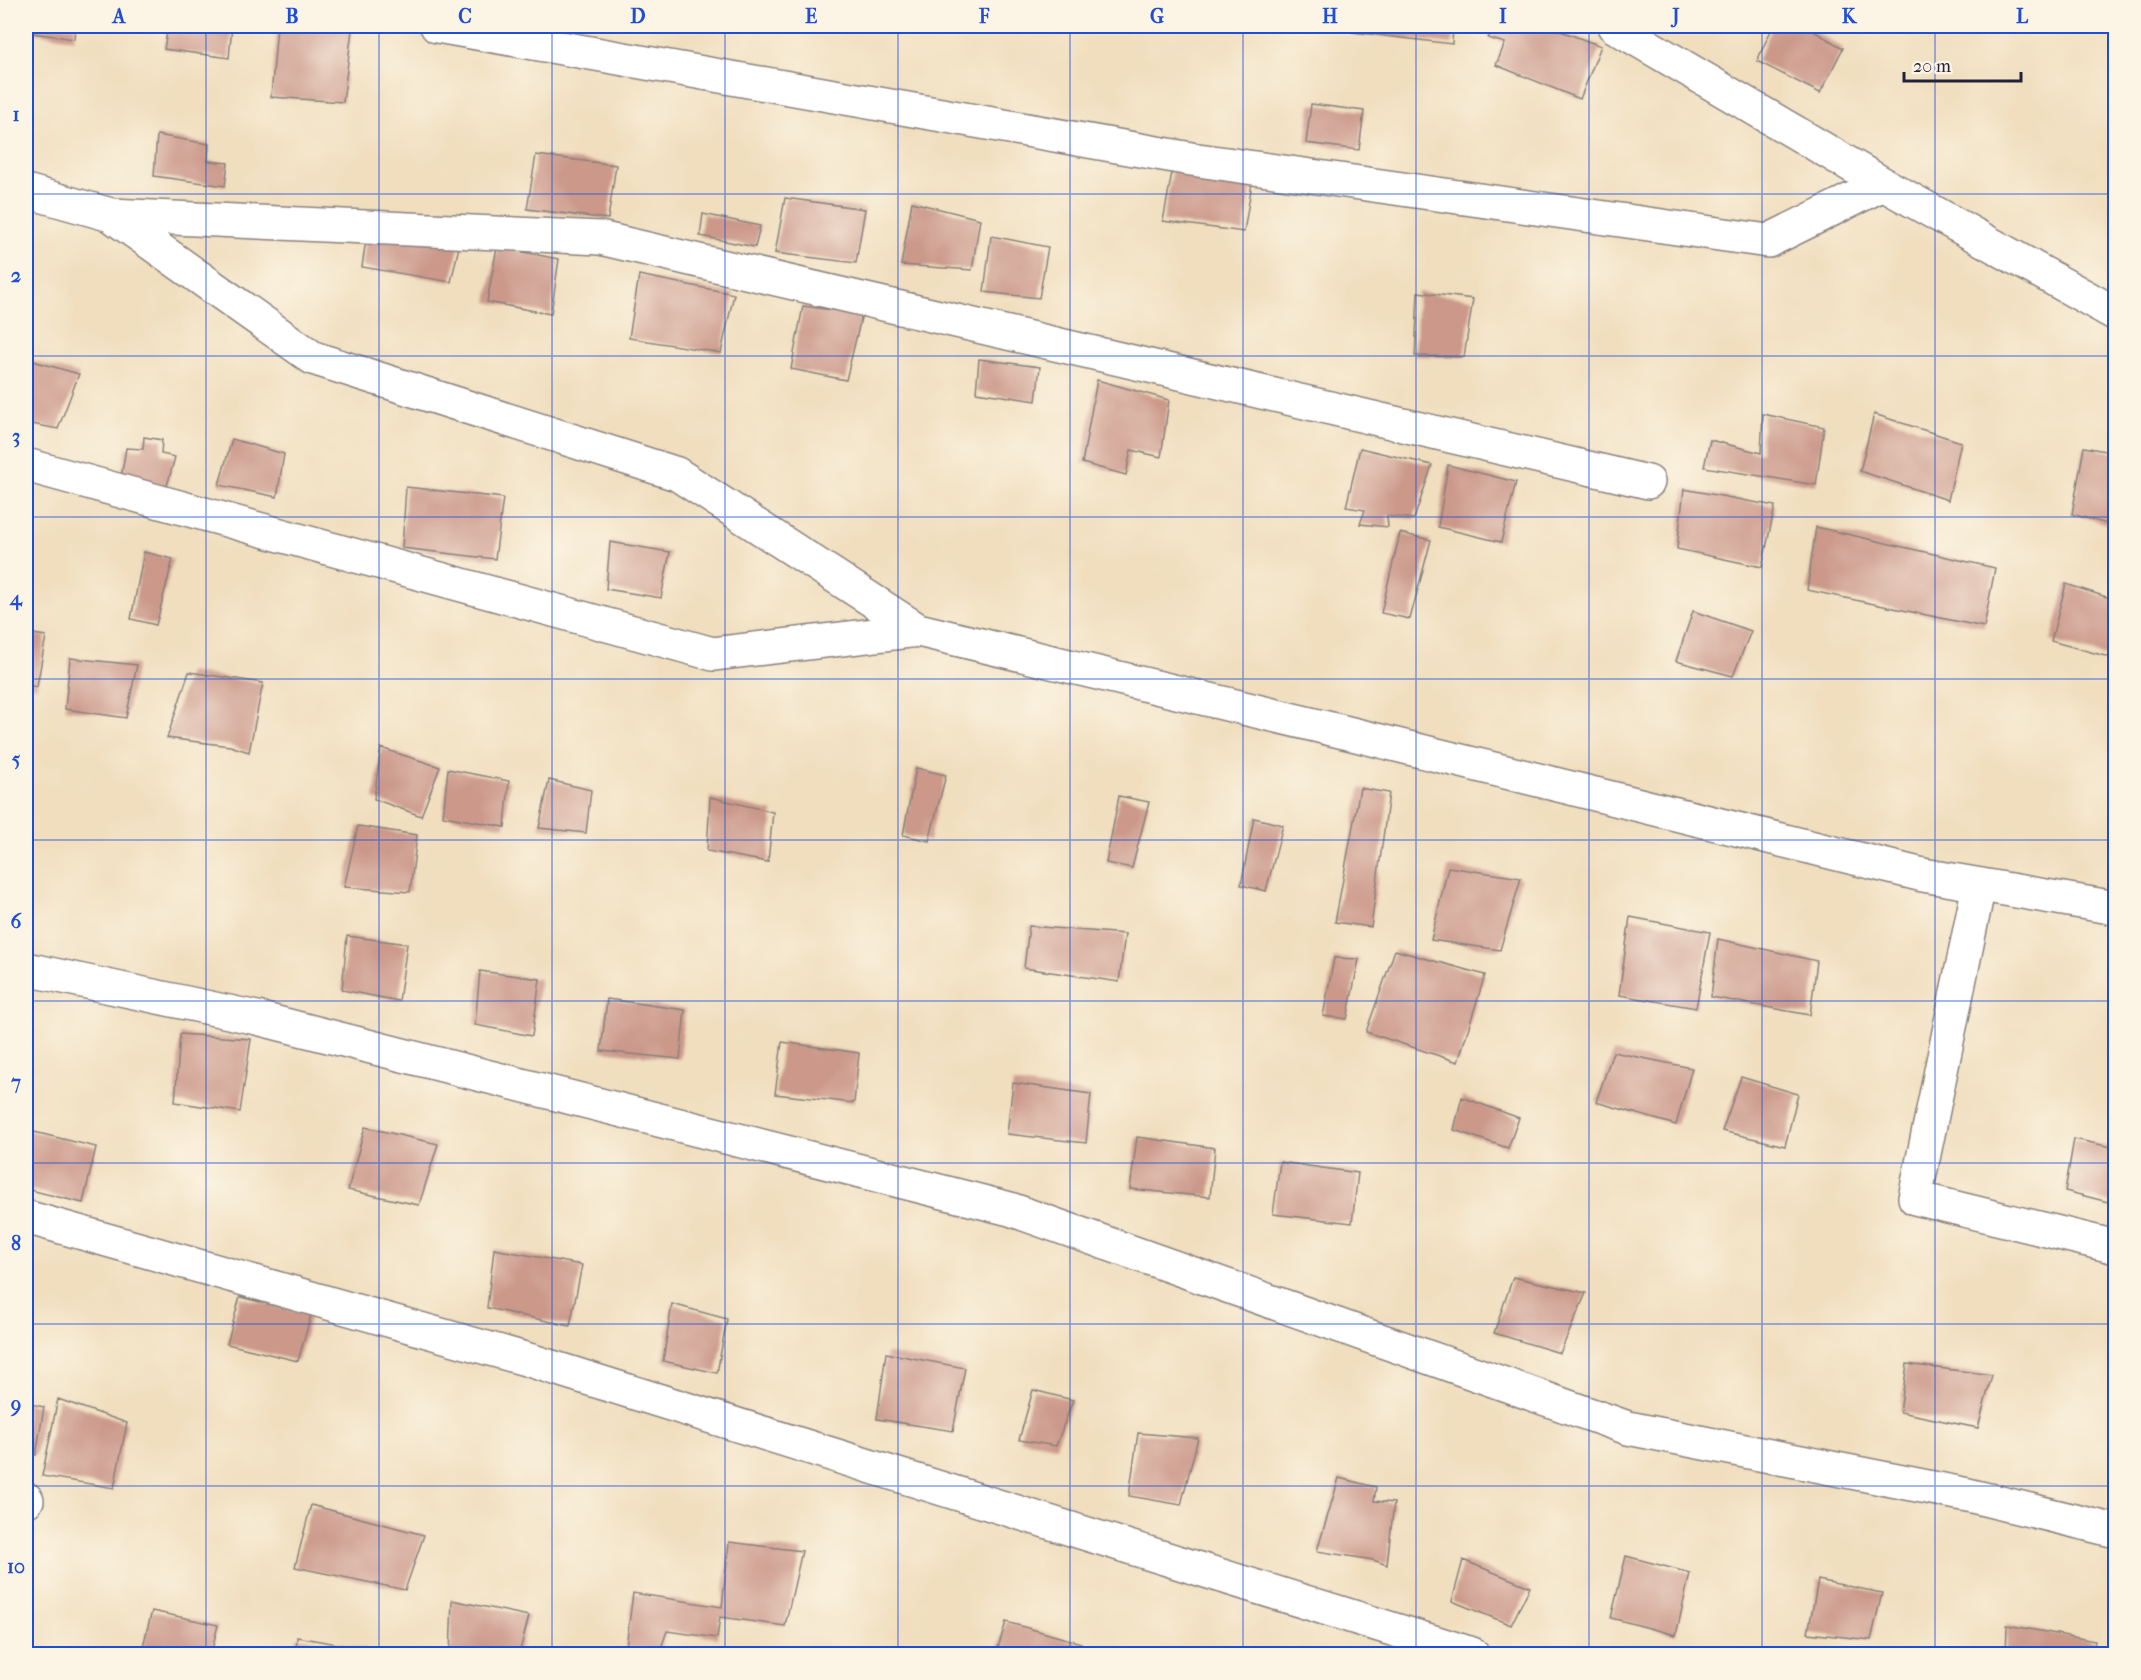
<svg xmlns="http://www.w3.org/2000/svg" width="2141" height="1680" font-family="'IM FELL French Canon',serif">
<rect width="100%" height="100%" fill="#fcf5e5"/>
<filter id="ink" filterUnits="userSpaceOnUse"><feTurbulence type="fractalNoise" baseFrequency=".0167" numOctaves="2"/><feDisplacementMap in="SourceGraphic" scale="12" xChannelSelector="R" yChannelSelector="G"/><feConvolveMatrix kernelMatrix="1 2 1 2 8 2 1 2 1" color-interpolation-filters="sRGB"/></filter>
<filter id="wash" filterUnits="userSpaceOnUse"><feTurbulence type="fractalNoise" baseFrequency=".008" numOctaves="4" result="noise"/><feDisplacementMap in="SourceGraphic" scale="24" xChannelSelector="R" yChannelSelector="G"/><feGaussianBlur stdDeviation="1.35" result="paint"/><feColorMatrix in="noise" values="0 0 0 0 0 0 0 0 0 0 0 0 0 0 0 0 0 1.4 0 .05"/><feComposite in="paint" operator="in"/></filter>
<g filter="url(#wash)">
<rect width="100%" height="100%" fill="#f0debe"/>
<g id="blocks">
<path fill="#cb988a" d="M26 26H75L74 39 26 32Z
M168 26H232L229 58 164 49Z
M277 26H331L352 30 343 102 271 97Z
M1354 26H1453L1452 44 1352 32Z
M1495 26H1547L1601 46 1580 99 1496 65 1505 43 1488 38Z
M1773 26H1805L1843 48 1820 93 1757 61Z
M1311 104 1364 111 1359 150 1306 143Z
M157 135 209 144 208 161 228 163 225 186 154 176Z
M536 155 616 165 608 219 527 209Z
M1173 167 1253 177 1244 232 1163 221Z
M785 198 865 209 856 263 775 253Z
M912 202 980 219 972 270 901 265Z
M703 214 760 226 755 247 700 236Z
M369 218 461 238 451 282 362 267Z
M991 236 1048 247 1039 298 984 292Z
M497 247 559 259 551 314 487 302Z
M639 275 734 294 721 353 629 338Z
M1418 292 1473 299 1464 357 1415 356Z
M803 306 862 314 846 380 791 369Z
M26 359 79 374 58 429 26 423Z
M979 359 1040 367 1036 401 976 392Z
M1097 380 1169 400 1161 457 1131 450 1126 475 1082 463Z
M1763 414 1824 427 1816 485 1704 467 1710 440 1761 453Z
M1874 414 1961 442 1948 500 1860 471Z
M144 437 162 440 161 454 175 457 167 486 121 478 126 448 143 449Z
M232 439 284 454 277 497 219 485Z
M2084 447 2116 453V542L2113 541 2114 526 2072 514Z
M1360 448 1432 465 1414 519 1387 516 1388 527 1360 524 1365 510 1346 507Z
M1448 465 1516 482 1501 542 1438 527Z
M406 487 503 498 495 559 402 548Z
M1684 489 1775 506 1762 567 1677 549Z
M1816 527 1995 568 1984 627 1807 590Z
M1400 533 1431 540 1410 619 1381 613Z
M610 542 670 552 661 598 606 589Z
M144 552 173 559 156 625 131 619Z
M2066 584 2116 600V659L2051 641Z
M1693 611 1751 631 1733 676 1676 661Z
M26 633 46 636 37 687 26 685Z
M70 658 137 665 126 718 65 709Z
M189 672 263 683 249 752 230 746 167 738Z
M381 748 440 767 421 816 374 799Z
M916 768 946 775 929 841 903 835Z
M448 769 509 781 505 827 443 816Z
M549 780 591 790 586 833 539 828Z
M1360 788 1389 793 1371 927 1335 922Z
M1119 796 1149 802 1132 868 1106 863Z
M710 797 773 812 768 862 707 851Z
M1254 818 1283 825 1266 891 1241 885Z
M358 826 417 835 410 892 344 887Z
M1448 867 1521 878 1500 950 1431 940Z
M1630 917 1710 932 1696 1008 1619 995Z
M1029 926 1125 934 1119 982 1024 968Z
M347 936 407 944 399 1001 342 990Z
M1718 939 1817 961 1810 1015 1711 997Z
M1395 950 1485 975 1458 1062 1366 1032Z
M1334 958 1359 959 1347 1019 1323 1016Z
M480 971 540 979 532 1036 475 1025Z
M607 999 685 1010 680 1059 601 1051Z
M180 1034 251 1039 240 1112 175 1102Z
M782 1042 859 1053 854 1103 775 1094Z
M1613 1052 1692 1068 1676 1125 1596 1102Z
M1741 1077 1798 1094 1785 1146 1722 1131Z
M1013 1083 1091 1094 1086 1143 1007 1134Z
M1462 1097 1519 1118 1508 1148 1454 1130Z
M365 1127 438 1144 419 1205 348 1190Z
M26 1130 96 1147 83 1203 26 1189Z
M1137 1137 1215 1148 1210 1197 1130 1189Z
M2074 1139 2116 1148V1204L2065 1191Z
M1280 1162 1358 1173 1352 1223 1273 1214Z
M494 1249 582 1265 570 1326 487 1308Z
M1513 1277 1586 1293 1560 1353 1494 1333Z
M240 1297 311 1315 298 1361 227 1344Z
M672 1304 727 1319 717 1373 663 1361Z
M886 1353 965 1368 953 1431 877 1419Z
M1907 1364 1992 1375 1978 1428 1900 1412Z
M1033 1390 1073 1400 1056 1446 1019 1440Z
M58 1399 127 1423 114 1488 42 1476Z
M26 1403 44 1407 36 1455 26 1454Z
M1138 1433 1198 1438 1181 1505 1129 1496Z
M1339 1478 1376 1487 1374 1501 1394 1503 1387 1565 1373 1560 1317 1551Z
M311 1505 424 1535 405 1590 295 1567Z
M729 1542 802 1551 785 1626 720 1617 717 1638 667 1631 660 1651 626 1647 633 1593 722 1607Z
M1626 1556 1690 1573 1676 1635 1611 1618Z
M1463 1560 1530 1587 1511 1625 1452 1601Z
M1818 1580 1882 1593 1871 1640 1808 1633Z
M452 1600 529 1616 519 1654H450Z
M152 1611 218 1625 211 1654H141Z
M1006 1622 1081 1643 1077 1654H996Z
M2007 1625 2095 1641 2093 1654H2006Z
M297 1637 366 1649 365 1654H296Z"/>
</g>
</g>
<g filter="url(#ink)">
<use href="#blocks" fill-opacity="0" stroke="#89807c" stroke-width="1.5"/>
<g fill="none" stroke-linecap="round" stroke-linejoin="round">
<defs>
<path id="minor" d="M437 26 1191 159 1768 241 1883 184 2116 314
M1614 26 1883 184
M26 191 111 215 313 358 677 474 918 630 1348 733 1923 875 2116 908
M111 215 600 238 1648 482
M26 465 713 654 918 630
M1979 885 1915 1198 2116 1247
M26 969 257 1018 1010 1209 1628 1428 1968 1495 2116 1531
M26 1217 529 1360 1472 1654
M26 1499 27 1500"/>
</defs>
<use href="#minor" stroke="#89807c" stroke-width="36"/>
<use href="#minor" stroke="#fff" stroke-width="33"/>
</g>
</g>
<path fill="none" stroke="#1d4ed8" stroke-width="1.5" stroke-opacity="0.55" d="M206 26V1654M379 26V1654M552 26V1654M725 26V1654M898 26V1654M1070 26V1654M1243 26V1654M1416 26V1654M1589 26V1654M1762 26V1654M1935 26V1654M26 194H2116M26 356H2116M26 517H2116M26 679H2116M26 840H2116M26 1001H2116M26 1163H2116M26 1324H2116M26 1486H2116"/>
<rect width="2141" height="1680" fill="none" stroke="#fcf5e5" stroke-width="66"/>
<path d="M1904 72v9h117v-9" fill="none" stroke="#22223b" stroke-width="3"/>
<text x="1913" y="72" font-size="18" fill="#22223b" stroke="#fcf5e5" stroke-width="4.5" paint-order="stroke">20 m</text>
<rect x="33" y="33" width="2075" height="1614" fill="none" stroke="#1d4ed8" stroke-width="2"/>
<g font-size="20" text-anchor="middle" font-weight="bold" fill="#1d4ed8">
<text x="119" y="23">A</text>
<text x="292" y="23">B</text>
<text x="465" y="23">C</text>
<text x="638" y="23">D</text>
<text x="811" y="23">E</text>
<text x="984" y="23">F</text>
<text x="1157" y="23">G</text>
<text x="1330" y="23">H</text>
<text x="1503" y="23">I</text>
<text x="1676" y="23">J</text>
<text x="1849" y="23">K</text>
<text x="2022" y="23">L</text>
<text x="16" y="121">1</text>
<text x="16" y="282">2</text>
<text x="16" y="443">3</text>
<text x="16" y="605">4</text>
<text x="16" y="766">5</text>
<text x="16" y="928">6</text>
<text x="16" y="1089">7</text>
<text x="16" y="1250">8</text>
<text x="16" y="1412">9</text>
<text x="16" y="1573">10</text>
</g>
</svg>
